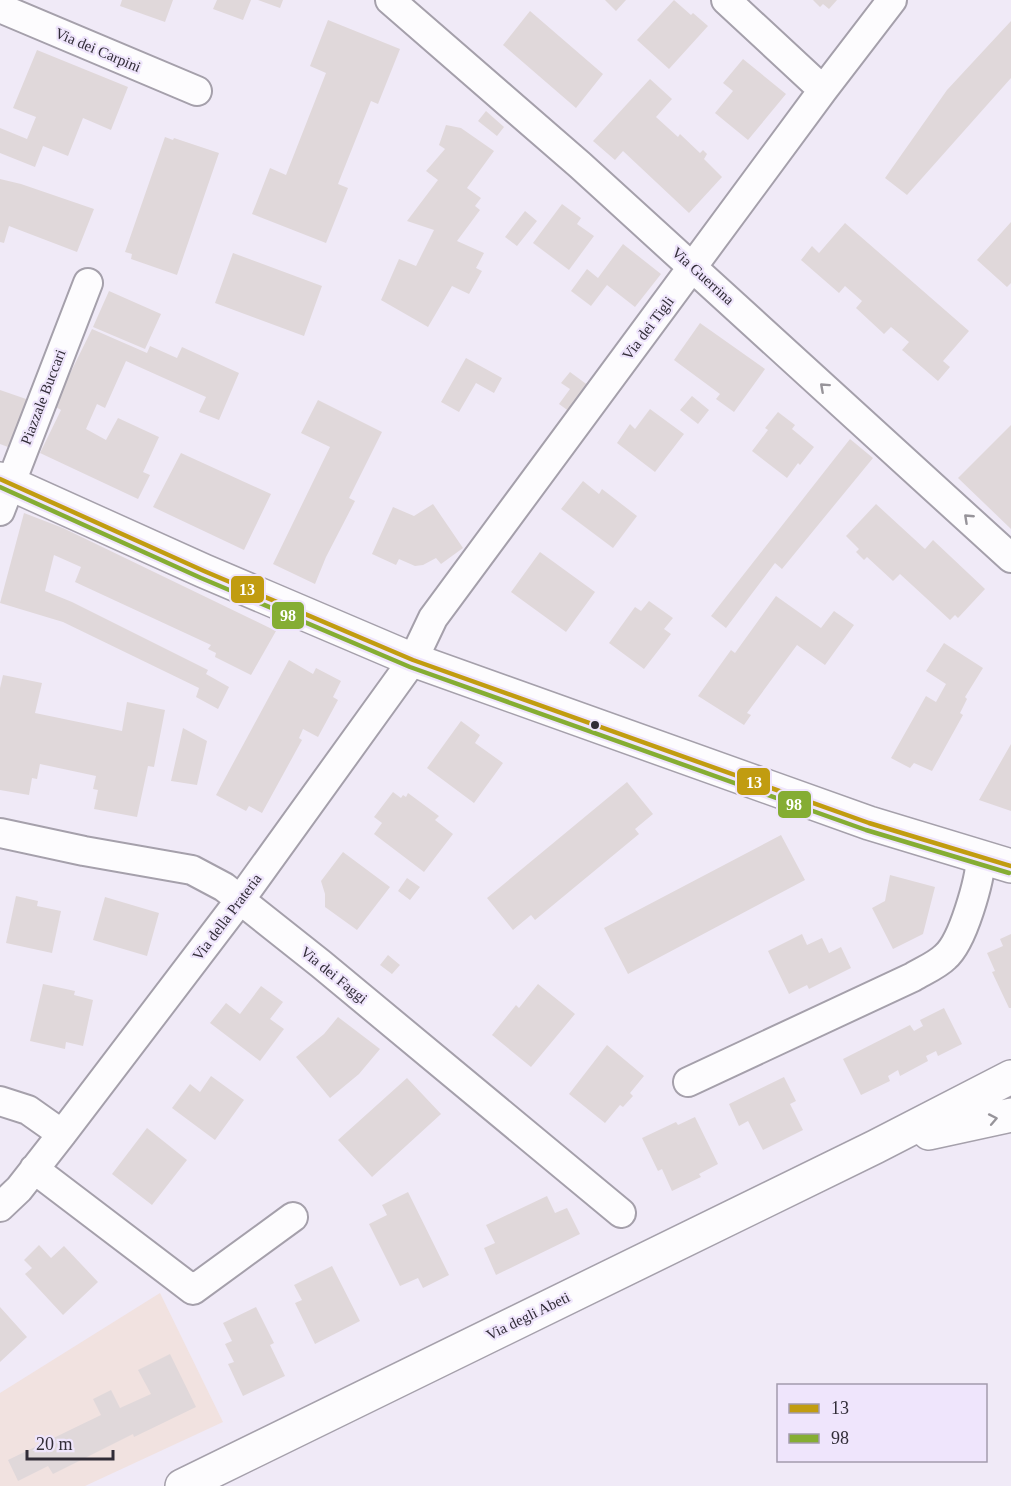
<svg xmlns="http://www.w3.org/2000/svg" width="1011" height="1486" font-family="Georgia,serif">
<rect width="100%" height="100%" fill="#f0eaf7"/>
<path fill="#f1e2e0" d="M160 1293 223 1422 85 1486H0V1393Z"/>
<path fill="#e0d8da" d="M122 0H173L165 22 120 6Z
M217 0H251L243 20 213 9Z
M258 0H283L280 8Z
M605 0H626L616 11Z
M674 0 691 15 693 13 708 26 669 69 637 40Z
M813 0H837L829 9 823 4 820 7Z
M530 11 603 74 576 108 503 45Z
M328 20 400 49 378 104 371 101 338 184 348 188 326 243 252 214 270 168 286 175 326 73 310 66Z
M1011 21V78L907 195 885 178 947 90Z
M37 50 128 87 111 130 83 118 68 156 43 146 35 167 0 153V128L27 139 36 117 13 108Z
M743 59 786 94 748 140 715 113 733 91 723 83Z
M650 79 672 99 656 117 678 137 680 134 700 153 703 150 707 154 704 159 722 177 689 213 623 151 615 160 593 141Z
M486 111 504 127 497 136 478 121Z
M446 125 461 128 494 151 467 188 481 198 475 206 480 210 457 241 484 253 476 268 482 271 469 294 452 286 428 327 381 300 399 259 416 266 434 230 407 221 438 180 426 171 445 149 439 145Z
M165 137 173 140 174 138 219 153 177 275 131 259 132 254 125 252Z
M0 179 21 184 94 209 77 252 9 226 4 243 0 242Z
M562 204 581 218 577 224 594 236 569 270 533 243Z
M525 211 537 221 517 246 505 237Z
M1011 222V283L1007 287 977 260Z
M845 223 969 331 943 361 950 367 938 381 902 350 909 342 891 327 884 334 856 308 862 301 845 286 839 293 801 260 812 246 819 253Z
M623 244 661 274 635 307 607 285 591 306 571 291 587 269 598 278Z
M233 253 322 286 304 336 215 303Z
M109 291 161 314 145 349 93 327Z
M700 323 765 369 734 412 716 399 720 394 674 360Z
M92 329 147 353 150 346 177 358 182 347 239 373 219 420 199 412 206 397 126 361 105 408 97 404 86 429 106 440 118 418 159 437 143 472 150 475 138 499 40 453 61 410 54 406Z
M466 358 502 378 494 393 476 383 459 412 441 402Z
M570 372 589 386 570 412 559 404 570 389 561 383Z
M0 390 29 400 16 450 0 444Z
M692 396 709 410 698 424 680 410Z
M318 400 382 432 349 498 355 501 326 557 315 584 273 564 330 447 301 433Z
M650 409 684 434 655 472 617 443 630 424 635 429Z
M778 412 795 425 792 429 814 447 800 465 798 463 787 478 752 451 768 430 765 428Z
M1011 425V529L958 478Z
M850 439 873 458 782 569 775 563 726 628 711 616Z
M181 453 271 494 244 550 153 507Z
M583 481 599 494 602 489 637 516 613 548 561 509Z
M433 504 463 548 441 564 436 558 423 565 415 566 399 559 396 565 372 554 393 507 414 516Z
M876 504 925 549 933 540 985 589 958 618 955 615 950 620 900 574 893 581 867 557 864 560 856 552 859 549 846 536Z
M24 513 63 528 276 631 251 675 215 657 216 653 208 649 211 645 75 582 81 567 54 555 45 591 72 602 208 670 206 674 229 687 218 709 196 697 199 688 63 622 0 603Z
M540 552 595 592 566 632 511 592Z
M776 596 821 628 834 611 854 625 825 665 797 645 747 713 751 715 744 725 698 696 731 650 735 653Z
M649 601 673 618 664 629 671 634 644 669 609 643 635 607 641 611Z
M944 643 983 668 965 697 967 699 960 713 963 715 932 771 914 763 910 768 891 758 926 696 936 702 946 684 926 671Z
M289 660 313 674 316 668 341 681 333 697 338 700 318 737 303 729 299 738 302 740 262 813 249 806 246 811 216 795Z
M3 675 42 683 35 713 122 731 127 702 165 710 154 767 148 766 137 817 94 809 98 790 93 789 96 776 40 764 37 779 32 778 29 795 0 790V688Z
M461 721 480 735 475 743 503 763 474 803 427 768Z
M183 728 207 741 197 785 171 781Z
M1011 744V811L979 800Z
M627 782 653 814 635 829 639 834 535 920 531 915 513 930 487 898Z
M393 792 401 798 403 795 406 797 408 793 439 816 435 820 453 834 424 872 374 834 382 823 374 817Z
M781 835 805 880 628 974 604 928Z
M343 852 390 887 357 930 325 907V894L321 881Z
M890 875 935 887 923 934 893 949 872 908 885 901Z
M407 878 420 887 410 900 398 891Z
M16 896 38 901 37 906 61 911 52 953 6 943Z
M105 897 159 913 147 956 93 940Z
M802 934 807 945 822 938 829 953 841 947 851 968 809 989 807 985 789 994 768 951Z
M1011 934V1008H1009L992 972 995 971 987 953 1003 946 1000 939Z
M388 955 400 965 392 974 380 965Z
M43 984 75 991 74 995 93 1000 83 1046 66 1042 65 1049 30 1041Z
M538 984 575 1014 531 1067 492 1035 516 1005 519 1008Z
M261 986 283 1002 270 1019 284 1029 260 1061 210 1023 226 1003 240 1014Z
M944 1008 962 1044 938 1056 936 1051 926 1056 928 1061 900 1076 898 1070 888 1076 890 1081 861 1095 843 1059 910 1025 914 1031 923 1026 920 1020Z
M338 1017 380 1049 359 1074 330 1098 296 1057 324 1034Z
M607 1045 644 1076 630 1093 633 1096 623 1107 620 1105 605 1123 569 1094Z
M211 1076 244 1100 215 1140 172 1108 190 1084 200 1092Z
M784 1077 796 1101 790 1104 803 1130 763 1150 748 1121 739 1126 729 1104Z
M407 1078 441 1114 372 1177 338 1140Z
M695 1117 718 1164 699 1174 701 1177 672 1191 662 1169 658 1171 642 1138 676 1122 678 1125Z
M147 1128 187 1160 152 1205 112 1174Z
M408 1192 449 1275 423 1288 418 1278 400 1286 369 1224 387 1215 382 1205Z
M547 1196 555 1213 567 1208 580 1234 496 1275 484 1248 495 1243 486 1225Z
M39 1245 51 1258 64 1246 98 1282 63 1315 25 1274 32 1268 24 1260Z
M332 1266 360 1321 315 1344 295 1303 302 1300 294 1285Z
M0 1307 27 1337 0 1362Z
M256 1307 274 1343 270 1345 285 1376 243 1396 228 1364 234 1362 225 1344 232 1341 223 1323Z
M170 1354 196 1407 134 1437 133 1434 53 1474 48 1466 18 1481 8 1460 101 1415 93 1399 111 1390 120 1408 151 1394 138 1370Z"/>
<g fill="none" stroke-linecap="round" stroke-linejoin="round">
<defs>
<path id="street" d="M390 0 580 165 1011 558
M726 0 823 90
M0 8 197 91
M0 511 88 283
M0 833 84 851 192 870 224 887 321 964 621 1213
M688 1082 913 977C923 971 937 965 945 957 963 942 980 880 981 857
M0 1101 28 1110 62 1134
M34 1169 193 1290 293 1217
M0 1207 19 1189 62 1134 240 900 413 660 433 618 823 90 892 0"/>
<path id="secondary" d="M0 479 204 571 413 660 869 823 1011 866
M929 1133 1011 1115
M182 1486 875 1147 1011 1077"/>
</defs>
<use href="#street" stroke="#a5a0ab" stroke-width="32"/>
<use href="#secondary" stroke="#a5a0ab" stroke-width="36"/>
<use href="#street" stroke="#fdfcfe" stroke-width="28"/>
<use href="#secondary" stroke="#fdfcfe" stroke-width="33"/>
<defs>
<path id="bus-1" d="M0 479 204 571 413 660 869 823 1011 866"/>
<path id="bus-2" d="M0 487 201 578 410 667 866 830 1009 873"/>
</defs>
<use href="#bus-1" stroke="#efe5fc" stroke-width="9"/>
<use href="#bus-2" stroke="#efe5fc" stroke-width="9"/>
<use href="#bus-1" stroke="#c19c10" stroke-width="4.5"/>
<use href="#bus-2" stroke="#85ad33" stroke-width="4.5"/>
</g>
<defs><path id="oneway-chevron" d="M-2-3.5L2.5 0L-2 3.5" fill="none" stroke-width="1.6" stroke-linecap="round" stroke-linejoin="round" transform="scale(1.5)"/></defs>
<g stroke="#97949a">
<use href="#oneway-chevron" transform="translate(824 387) rotate(-138)"/>
<use href="#oneway-chevron" transform="translate(968 518) rotate(-137)"/>
<use href="#oneway-chevron" transform="translate(993 1119) rotate(-11)"/>
</g>
<circle fill="#312c37" stroke="#efe5fc" stroke-width="2" cx="595" cy="725" r="5"/>
<g text-anchor="middle" dominant-baseline="central" stroke-width="4.5" stroke-linejoin="round" paint-order="stroke">
<g font-size="15" fill="#312c37" stroke="#efe5fc">
<text transform="translate(98 50) rotate(23)">Via dei Carpini</text>
<text transform="translate(703 276) rotate(42)">Via Guerrina</text>
<text transform="translate(648 328) rotate(-53)">Via dei Tigli</text>
<text transform="translate(43 397) rotate(-69)">Piazzale Buccari</text>
<text transform="translate(227 917) rotate(-53)">Via della Prateria</text>
<text transform="translate(334 975) rotate(39)">Via dei Faggi</text>
<text transform="translate(528 1316) rotate(-26)">Via degli Abeti</text>
</g>
</g>
<g stroke="#efe5fc" stroke-width="2">
<rect x="230" y="575" width="35" height="29" rx="6" fill="#c19c10"/>
<rect x="271" y="601" width="34" height="29" rx="6" fill="#85ad33"/>
<rect x="736" y="767" width="35" height="29" rx="6" fill="#c19c10"/>
<rect x="777" y="790" width="35" height="29" rx="6" fill="#85ad33"/>
</g>
<g font-size="16" text-anchor="middle" font-weight="bold" fill="#fff">
<text x="247" y="595">13</text>
<text x="288" y="621">98</text>
<text x="754" y="788">13</text>
<text x="794" y="810">98</text>
</g>
<rect x="777" y="1384" width="210" height="78" fill="#efe5fc" stroke="#a39bad" stroke-width="1.5"/>
<rect x="789" y="1404" width="30" height="9" fill="#c19c10" stroke="#a39bad" stroke-width="1.5"/>
<text x="831" y="1414" font-size="18" fill="#312c37">13</text>
<rect x="789" y="1434" width="30" height="9" fill="#85ad33" stroke="#a39bad" stroke-width="1.5"/>
<text x="831" y="1444" font-size="18" fill="#312c37">98</text>
<path d="M27 1450v9h86v-9" fill="none" stroke="#312c37" stroke-width="3"/>
<text x="36" y="1450" font-size="18" fill="#312c37" stroke="#efe5fc" stroke-width="4.5" paint-order="stroke">20 m</text>
</svg>
